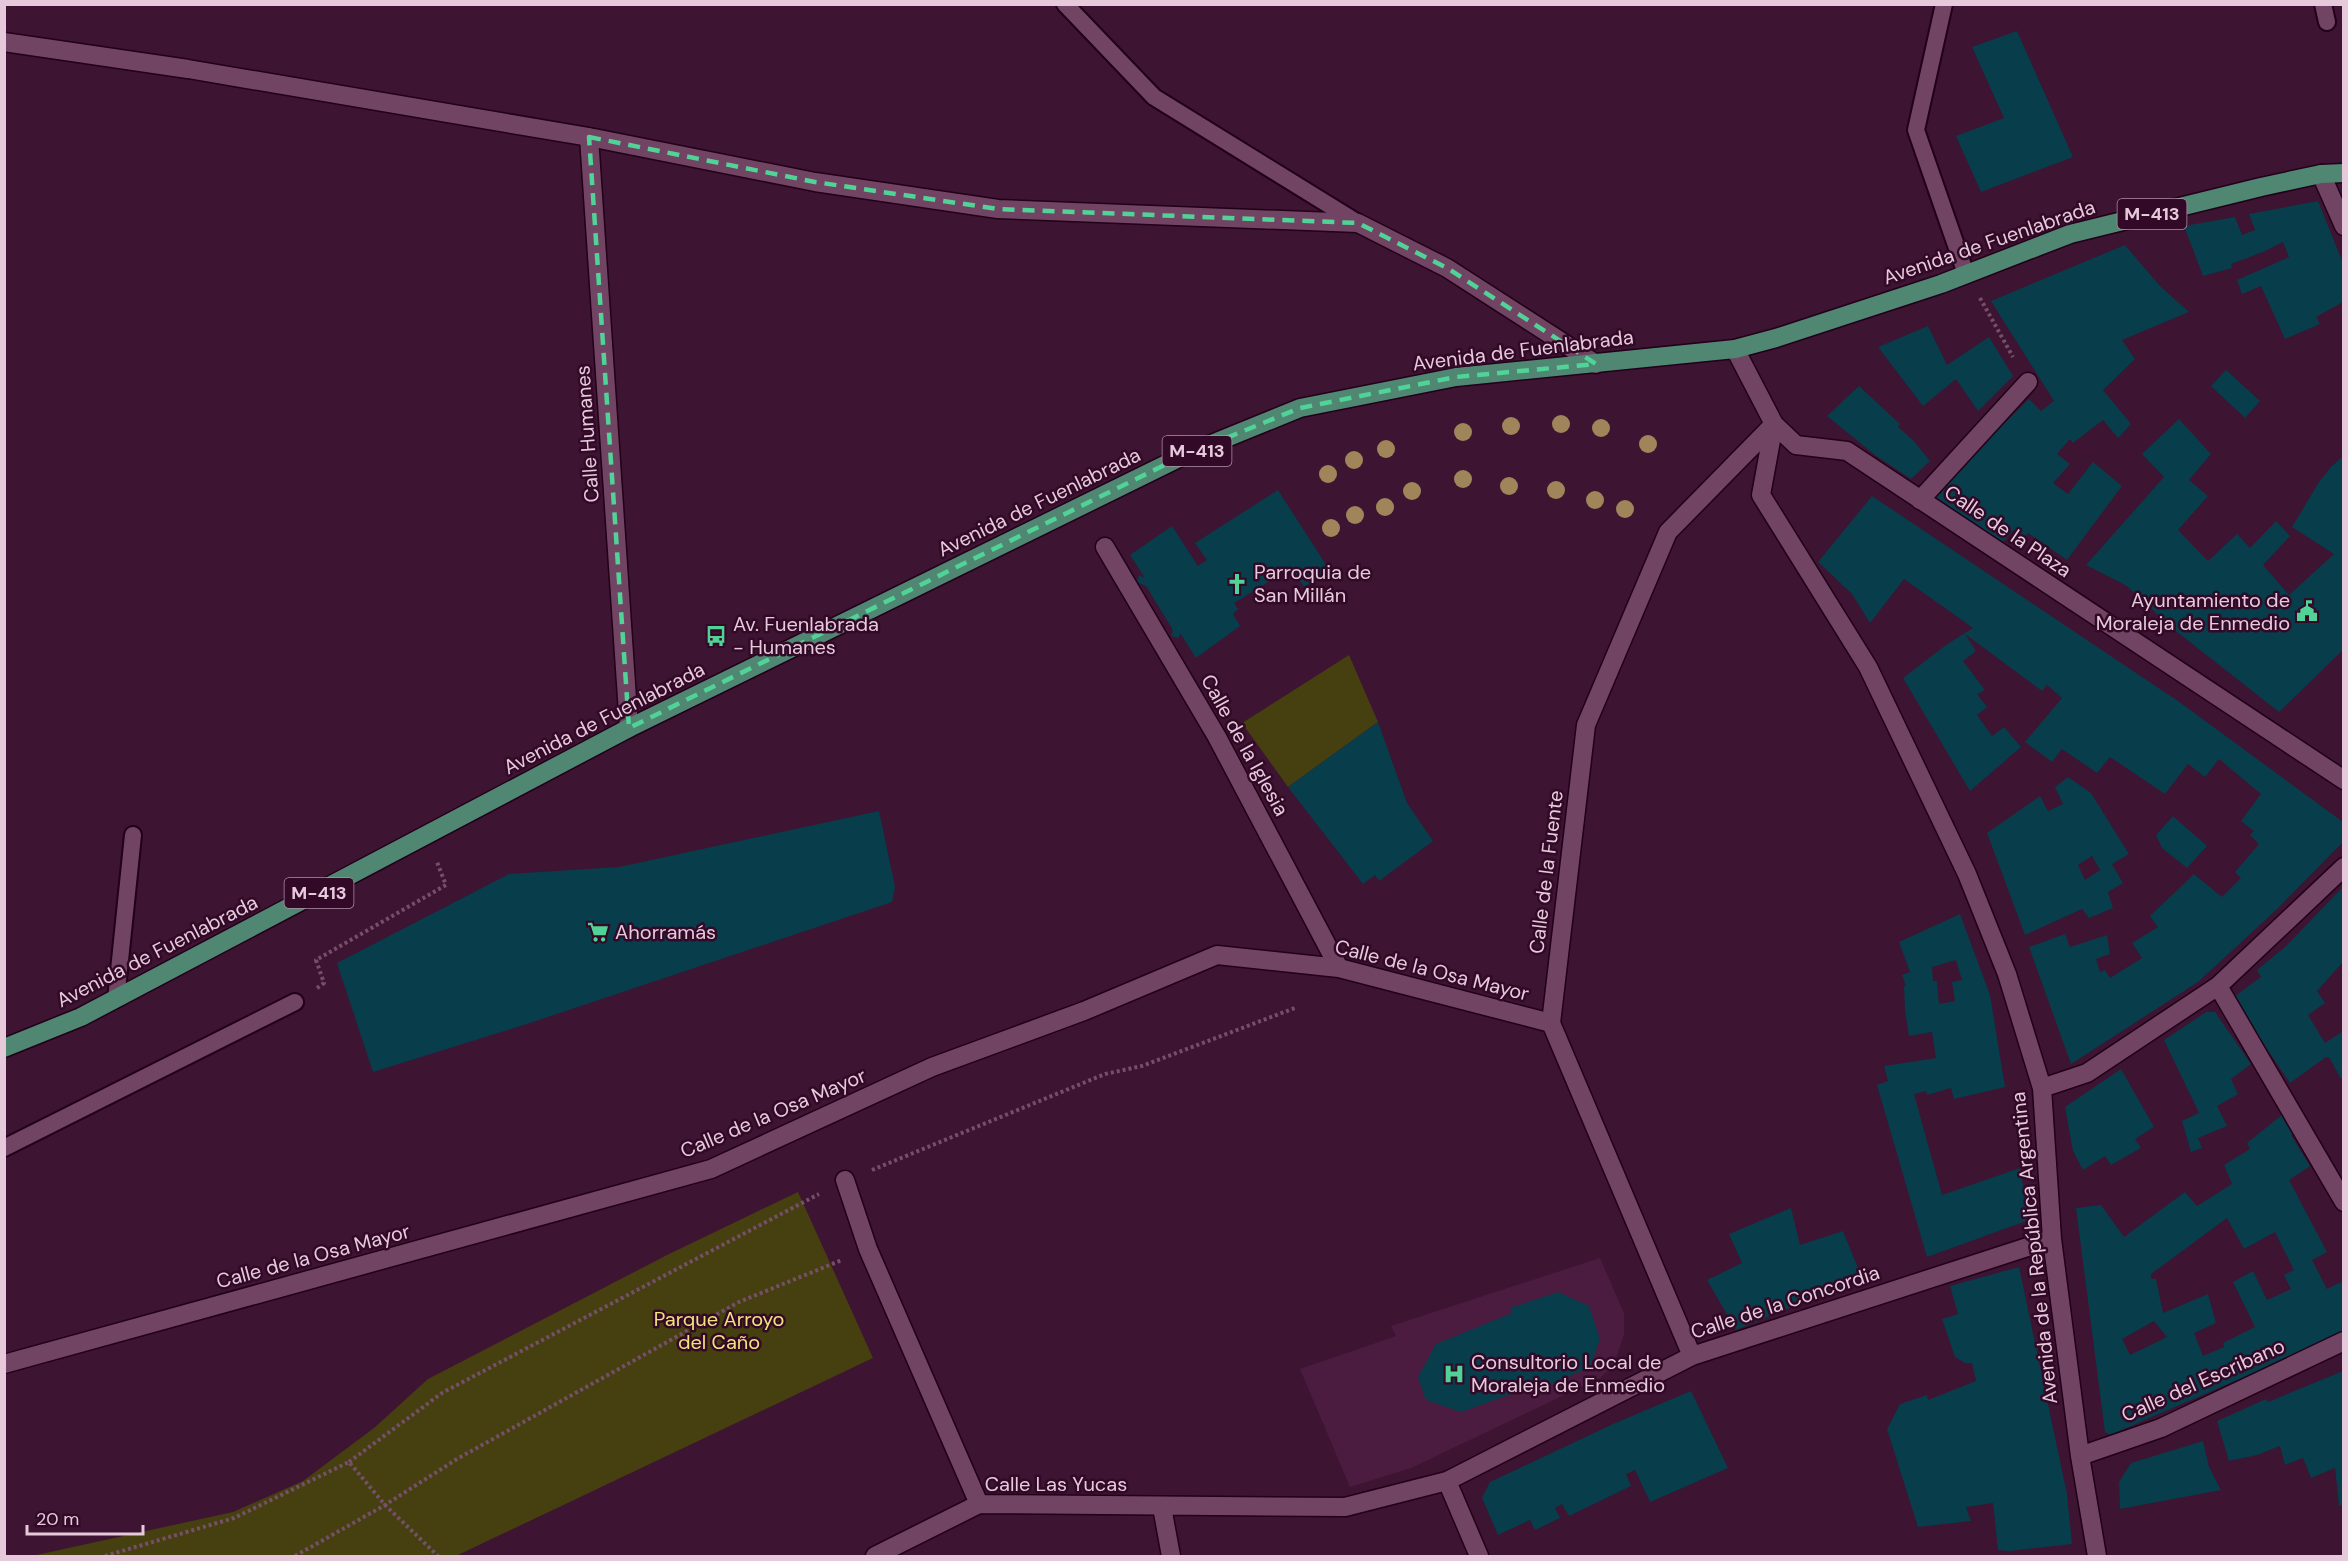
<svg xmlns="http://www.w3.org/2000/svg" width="2348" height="1561" font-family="'DM Sans',sans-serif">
<rect width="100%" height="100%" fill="#3d1431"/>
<path fill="#4b1c3f" d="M1600 1258 1624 1313V1335L1613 1366 1600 1378 1411 1468 1350 1487 1300 1369 1396 1336 1391 1326Z"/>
<path fill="#463f10" d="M1349 655 1378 722 1288 787 1242 723Z
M798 1192 873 1358 456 1556H32L233 1512 303 1481 374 1428 428 1379 667 1255Z"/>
<path fill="#083d4b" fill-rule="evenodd" d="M2017 31 2073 157 1981 192 1956 136 2004 118 1972 47Z
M2318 201 2343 263V302L2316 317 2320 324 2285 339 2261 286 2242 294 2237 280 2289 257 2283 242 2263 252 2231 264 2232 268 2203 276 2184 226 2235 217 2242 235 2255 230 2249 214Z
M2125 245 2160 286 2189 312 2122 340 2135 359 2103 390 2131 424 2118 438 2103 420 2073 443 2070 439 2057 454 2070 464 2053 483 2068 494 2093 462 2122 486 2067 560 2028 533 2023 538 2013 530 2005 540 1998 543 1932 494 2029 399 2041 411 2054 401 1991 301Z
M1928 326 1947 365 1989 337 2013 376 1978 411 1956 379 1923 406 1878 347Z
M2226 370 2260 401 2245 418 2211 386Z
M1859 386 1900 424 1898 427 1914 441 1930 461 1911 479 1875 455 1827 416Z
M2179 419 2211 454 2189 480 2208 496 2178 530 2208 561 2237 534 2250 548 2276 521 2290 536 2263 565 2289 595 2334 554 2292 527 2319 482 2331 467 2341 458 2343 460V650L2279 712 2172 628 2127 586 2086 565 2164 477 2142 454Z
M1278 490 1330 571 1304 587 1291 568 1234 603 1238 609 1233 614 1240 626 1196 658 1180 633 1179 638 1171 636 1173 630 1146 586 1137 582 1139 575 1145 578 1130 555 1172 526 1198 566 1207 560 1195 543Z
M1872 496 2178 701 2343 822V842L2276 910 2198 982 2071 1064 2029 947 2065 934 2070 947 2107 935 2110 954 2096 959 2100 972 2105 970 2110 978 2142 958 2132 943 2158 927 2150 916 2194 874 2222 897 2241 878 2235 872 2259 844 2250 835 2254 831 2241 821 2261 794 2219 759 2205 777 2188 764 2165 794 2110 757 2097 773 2062 749 2052 762 2025 742 2062 698 2047 685 2042 691 1965 634 1976 651 1963 661 1985 690 1977 694 1987 707 1977 715 1992 736 2004 727 2021 747 1970 791 1903 678 1946 645 1973 628 1904 579 1870 623 1852 594 1818 562Z
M1378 722 1407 803 1433 841 1379 881 1375 875 1363 884 1288 787Z
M2068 777 2091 793 2129 854 2112 864 2123 883 2108 892 2113 908 2089 918 2082 909 2025 935 1987 833 2040 796 2048 811 2063 804 2055 787ZM2092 856 2100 870 2085 880 2078 865Z
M879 811 895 887 892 902 527 1024 373 1072 337 963 509 874 619 867Z
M2173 816 2207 846 2187 868 2162 848 2156 835Z
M2343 887V962L2317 991 2325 1003 2308 1015 2325 1043 2343 1031V1078L2341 1079 2329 1057H2326L2290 1083 2234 1001 2235 996 2261 977 2257 970 2285 947Z
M1960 914 1990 995 2005 1087 1954 1099 1951 1088 1927 1095 1926 1091 1914 1094 1942 1195 2020 1168 2029 1220 1927 1257 1877 1085 1888 1081 1884 1066 1936 1058 1932 1032 1909 1036 1905 1011 1904 986H1906L1902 975 1910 972 1899 942ZM1956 960 1962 980 1952 982 1955 1001 1939 1004 1937 981H1933L1932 967Z
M2206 1012H2215L2251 1064 2231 1079 2238 1094 2217 1106 2227 1126 2198 1138 2202 1148 2191 1152 2182 1121 2199 1113 2164 1040Z
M2121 1069 2154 1127 2135 1139 2141 1148 2111 1165 2105 1156 2083 1170 2073 1151 2065 1107Z
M2283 1114 2295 1132 2291 1135 2310 1166 2289 1180 2327 1252 2312 1260 2327 1289 2343 1281V1331L2295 1355 2110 1435 2105 1432 2076 1208 2101 1205 2124 1237 2185 1192 2197 1206 2232 1184 2224 1165 2250 1149 2247 1143ZM2227 1218 2244 1249 2275 1232 2294 1270 2284 1275 2291 1289 2267 1300 2253 1271 2233 1282 2255 1327 2223 1343 2224 1347 2203 1356 2194 1333 2216 1323 2208 1294 2163 1313 2156 1279H2151V1274ZM2154 1321 2167 1337 2130 1355 2122 1339Z
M1791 1208 1800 1245 1843 1231 1862 1278 1736 1330 1707 1280 1742 1263 1729 1234Z
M2019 1267 2067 1494 2072 1544 2009 1551 1998 1550 1993 1503 1966 1507 1971 1521 1918 1527 1887 1429 1900 1404 1927 1395 1928 1400 1976 1381 1972 1363H1965L1955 1357 1942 1319 1958 1314 1950 1286Z
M1558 1292 1589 1306 1600 1339 1590 1367 1541 1389 1539 1384 1461 1412 1426 1400 1418 1377 1436 1344 1512 1313 1510 1308Z
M2343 1371V1505L2339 1506 2335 1468 2311 1478 2303 1458 2285 1465 2280 1446 2257 1455 2229 1461 2217 1421 2266 1399 2268 1402Z
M1691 1391 1728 1468 1650 1502 1635 1470 1626 1474 1631 1486 1569 1516 1562 1504 1555 1508 1560 1518 1535 1530 1530 1520 1498 1535 1482 1498 1490 1482 1613 1424Z
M2203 1441 2209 1467 2221 1490 2120 1509 2119 1482 2131 1463Z"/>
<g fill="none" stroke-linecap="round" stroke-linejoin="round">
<defs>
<path id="lane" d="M1065 4 1154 97 1358 223
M1944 4 1916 130 1966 274
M2323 4 2327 22
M116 999 133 835
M4 1148 295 1002"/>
<path id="street" d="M4 42 188 69 589 137 815 182 998 209 1358 223 1447 268 1596 364
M589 137 629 728
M2321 174 2344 226
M1735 349 1774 424 1796 445 1847 451 2344 780
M1774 424 1761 495 1868 667 1967 874 2007 974 2042 1088 2052 1239 2080 1456 2097 1556
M1920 500 2028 382
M1105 547 1217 737 1339 968
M2218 986 2344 1202
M2042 1088 2087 1073 2218 986 2344 867
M845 1180 868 1249 979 1504
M1692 1356 1551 1023 1586 725 1668 532 1774 424
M4 1364 711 1169 932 1067 1084 1011 1217 955 1339 968 1551 1023
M2080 1456 2161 1428 2344 1341
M1447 1481 1479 1556
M1162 1507 1171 1556
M875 1556 979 1504 1345 1507 1447 1481 1692 1356 2052 1239"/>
<path id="primary" d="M4 1048 81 1017 629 728 1187 454 1300 408 1456 377 1735 349 1776 338 1941 284 2070 234 2261 187 2321 174 2344 173"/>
</defs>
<use href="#lane" stroke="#220019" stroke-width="20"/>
<use href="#street" stroke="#220019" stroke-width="21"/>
<use href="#primary" stroke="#220019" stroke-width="21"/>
<path stroke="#745069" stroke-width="4" stroke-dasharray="3 3" stroke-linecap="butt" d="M1980 298 2013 357
M317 988 324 983 316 960 446 885 437 862
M872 1170 1105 1074 1142 1066 1295 1008
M349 1462 442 1393 819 1194
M105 1556 234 1518 349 1462 385 1505 438 1556
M295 1556 385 1505 457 1459 739 1302 842 1260"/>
<use href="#lane" stroke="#724463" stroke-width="16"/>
<use href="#street" stroke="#724463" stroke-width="18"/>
<use href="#primary" stroke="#4f8773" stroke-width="18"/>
</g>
<g fill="#a1855a">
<circle cx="1561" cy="424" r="9"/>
<circle cx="1511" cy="426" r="9"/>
<circle cx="1601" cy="428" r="9"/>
<circle cx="1463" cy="432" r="9"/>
<circle cx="1648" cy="444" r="9"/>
<circle cx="1386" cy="449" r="9"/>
<circle cx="1354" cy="460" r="9"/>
<circle cx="1328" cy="474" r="9"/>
<circle cx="1463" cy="479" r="9"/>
<circle cx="1509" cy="486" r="9"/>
<circle cx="1556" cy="490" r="9"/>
<circle cx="1412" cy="491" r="9"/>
<circle cx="1595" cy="500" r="9"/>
<circle cx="1385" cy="507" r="9"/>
<circle cx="1625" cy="509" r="9"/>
<circle cx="1355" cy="515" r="9"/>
<circle cx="1331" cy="528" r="9"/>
</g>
<path fill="none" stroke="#51d397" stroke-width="4.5" stroke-dasharray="12 8" stroke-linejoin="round" d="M589 137 815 182 998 209 1358 223 1447 268 1596 364 1456 377 1300 408 1187 454 629 728Z"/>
<defs>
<symbol id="church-bare" viewBox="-9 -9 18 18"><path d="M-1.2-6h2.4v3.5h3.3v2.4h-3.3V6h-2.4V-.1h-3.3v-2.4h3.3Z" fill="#51d397" stroke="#320927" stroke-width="2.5" paint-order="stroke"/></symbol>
<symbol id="civic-bare" viewBox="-9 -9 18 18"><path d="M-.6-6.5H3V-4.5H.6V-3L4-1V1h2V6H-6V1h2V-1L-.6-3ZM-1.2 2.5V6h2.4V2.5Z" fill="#51d397" stroke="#320927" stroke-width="2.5" paint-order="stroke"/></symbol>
<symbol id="bus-bare" viewBox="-9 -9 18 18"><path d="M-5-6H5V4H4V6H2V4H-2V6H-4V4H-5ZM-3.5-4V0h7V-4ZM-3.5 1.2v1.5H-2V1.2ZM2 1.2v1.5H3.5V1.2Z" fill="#51d397" stroke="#320927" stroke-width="2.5" paint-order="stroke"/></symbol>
<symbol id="supermarket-bare" viewBox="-9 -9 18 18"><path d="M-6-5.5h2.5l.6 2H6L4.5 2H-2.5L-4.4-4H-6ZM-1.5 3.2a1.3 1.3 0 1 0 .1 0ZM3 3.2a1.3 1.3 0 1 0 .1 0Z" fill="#51d397" stroke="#320927" stroke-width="2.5" paint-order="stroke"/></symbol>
<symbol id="hospital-bare" viewBox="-9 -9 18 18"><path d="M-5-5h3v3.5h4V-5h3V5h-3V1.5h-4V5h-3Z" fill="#51d397" stroke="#320927" stroke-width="2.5" paint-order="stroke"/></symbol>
</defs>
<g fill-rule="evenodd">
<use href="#church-bare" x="1222" y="569" width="30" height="30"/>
<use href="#civic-bare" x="2292" y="596" width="30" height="30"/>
<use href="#bus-bare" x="701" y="621" width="30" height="30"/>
<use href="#supermarket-bare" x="583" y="917" width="30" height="30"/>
<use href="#hospital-bare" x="1439" y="1359" width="30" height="30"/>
</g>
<g text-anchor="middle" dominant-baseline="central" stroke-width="5" stroke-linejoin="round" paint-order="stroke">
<g fill="#320927" stroke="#b090a5" stroke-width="1.5">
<rect x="2117.5" y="199" width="69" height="30" rx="4.5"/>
<rect x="1162.5" y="436" width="69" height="30" rx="4.5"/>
<rect x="284.5" y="878" width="69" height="30" rx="4.5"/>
</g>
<g font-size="18" font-weight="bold" fill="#e6cadb">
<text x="2152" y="214">M-413</text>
<text x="1197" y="451">M-413</text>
<text x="319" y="893">M-413</text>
</g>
<g font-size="20" fill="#e6cadb" stroke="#320927">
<text transform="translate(1989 242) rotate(-19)">Avenida de Fuenlabrada</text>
<text transform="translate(1523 350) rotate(-7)">Avenida de Fuenlabrada</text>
<text transform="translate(587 434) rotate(-94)">Calle Humanes</text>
<text transform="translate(1039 502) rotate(-26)">Avenida de Fuenlabrada</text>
<text transform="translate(2008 531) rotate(34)">Calle de la Plaza</text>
<text transform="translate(604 718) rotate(-27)">Avenida de Fuenlabrada</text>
<text transform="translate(1245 745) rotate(61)">Calle de la Iglesia</text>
<text transform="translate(1546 872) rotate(-83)">Calle de la Fuente</text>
<text transform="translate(157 951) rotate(-27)">Avenida de Fuenlabrada</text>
<text transform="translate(1432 970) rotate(14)">Calle de la Osa Mayor</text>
<text transform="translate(773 1113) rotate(-23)">Calle de la Osa Mayor</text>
<text transform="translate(2034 1248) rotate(-96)">Avenida de la República Argentina</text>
<text transform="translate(313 1256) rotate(-15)">Calle de la Osa Mayor</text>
<text transform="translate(1785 1302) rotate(-18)">Calle de la Concordia</text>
<text transform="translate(2203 1380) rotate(-24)">Calle del Escribano</text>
<text x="1056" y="1484">Calle Las Yucas</text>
</g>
<g font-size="20" fill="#e6cadb" stroke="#320927" text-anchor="start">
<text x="1254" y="572">Parroquia de<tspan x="1254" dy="23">San Millán</tspan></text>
<text x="2290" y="600" text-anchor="end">Ayuntamiento de<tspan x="2290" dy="23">Moraleja de Enmedio</tspan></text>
<text x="733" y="624">Av. Fuenlabrada<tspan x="733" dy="23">- Humanes</tspan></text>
<text x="615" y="932">Ahorramás</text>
<text x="1471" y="1362">Consultorio Local de<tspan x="1471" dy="23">Moraleja de Enmedio</tspan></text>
</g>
<g font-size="20" fill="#f3e27b" stroke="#320927">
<text x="719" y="1319">Parque Arroyo<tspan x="719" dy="23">del Caño</tspan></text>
</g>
</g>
<rect width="2348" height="1561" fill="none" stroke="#e6cadb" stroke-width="12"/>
<path d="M27 1525v9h116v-9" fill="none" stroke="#e6cadb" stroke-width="3"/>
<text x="36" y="1525" font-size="18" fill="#e6cadb" stroke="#320927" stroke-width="4.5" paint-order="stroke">20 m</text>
</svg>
